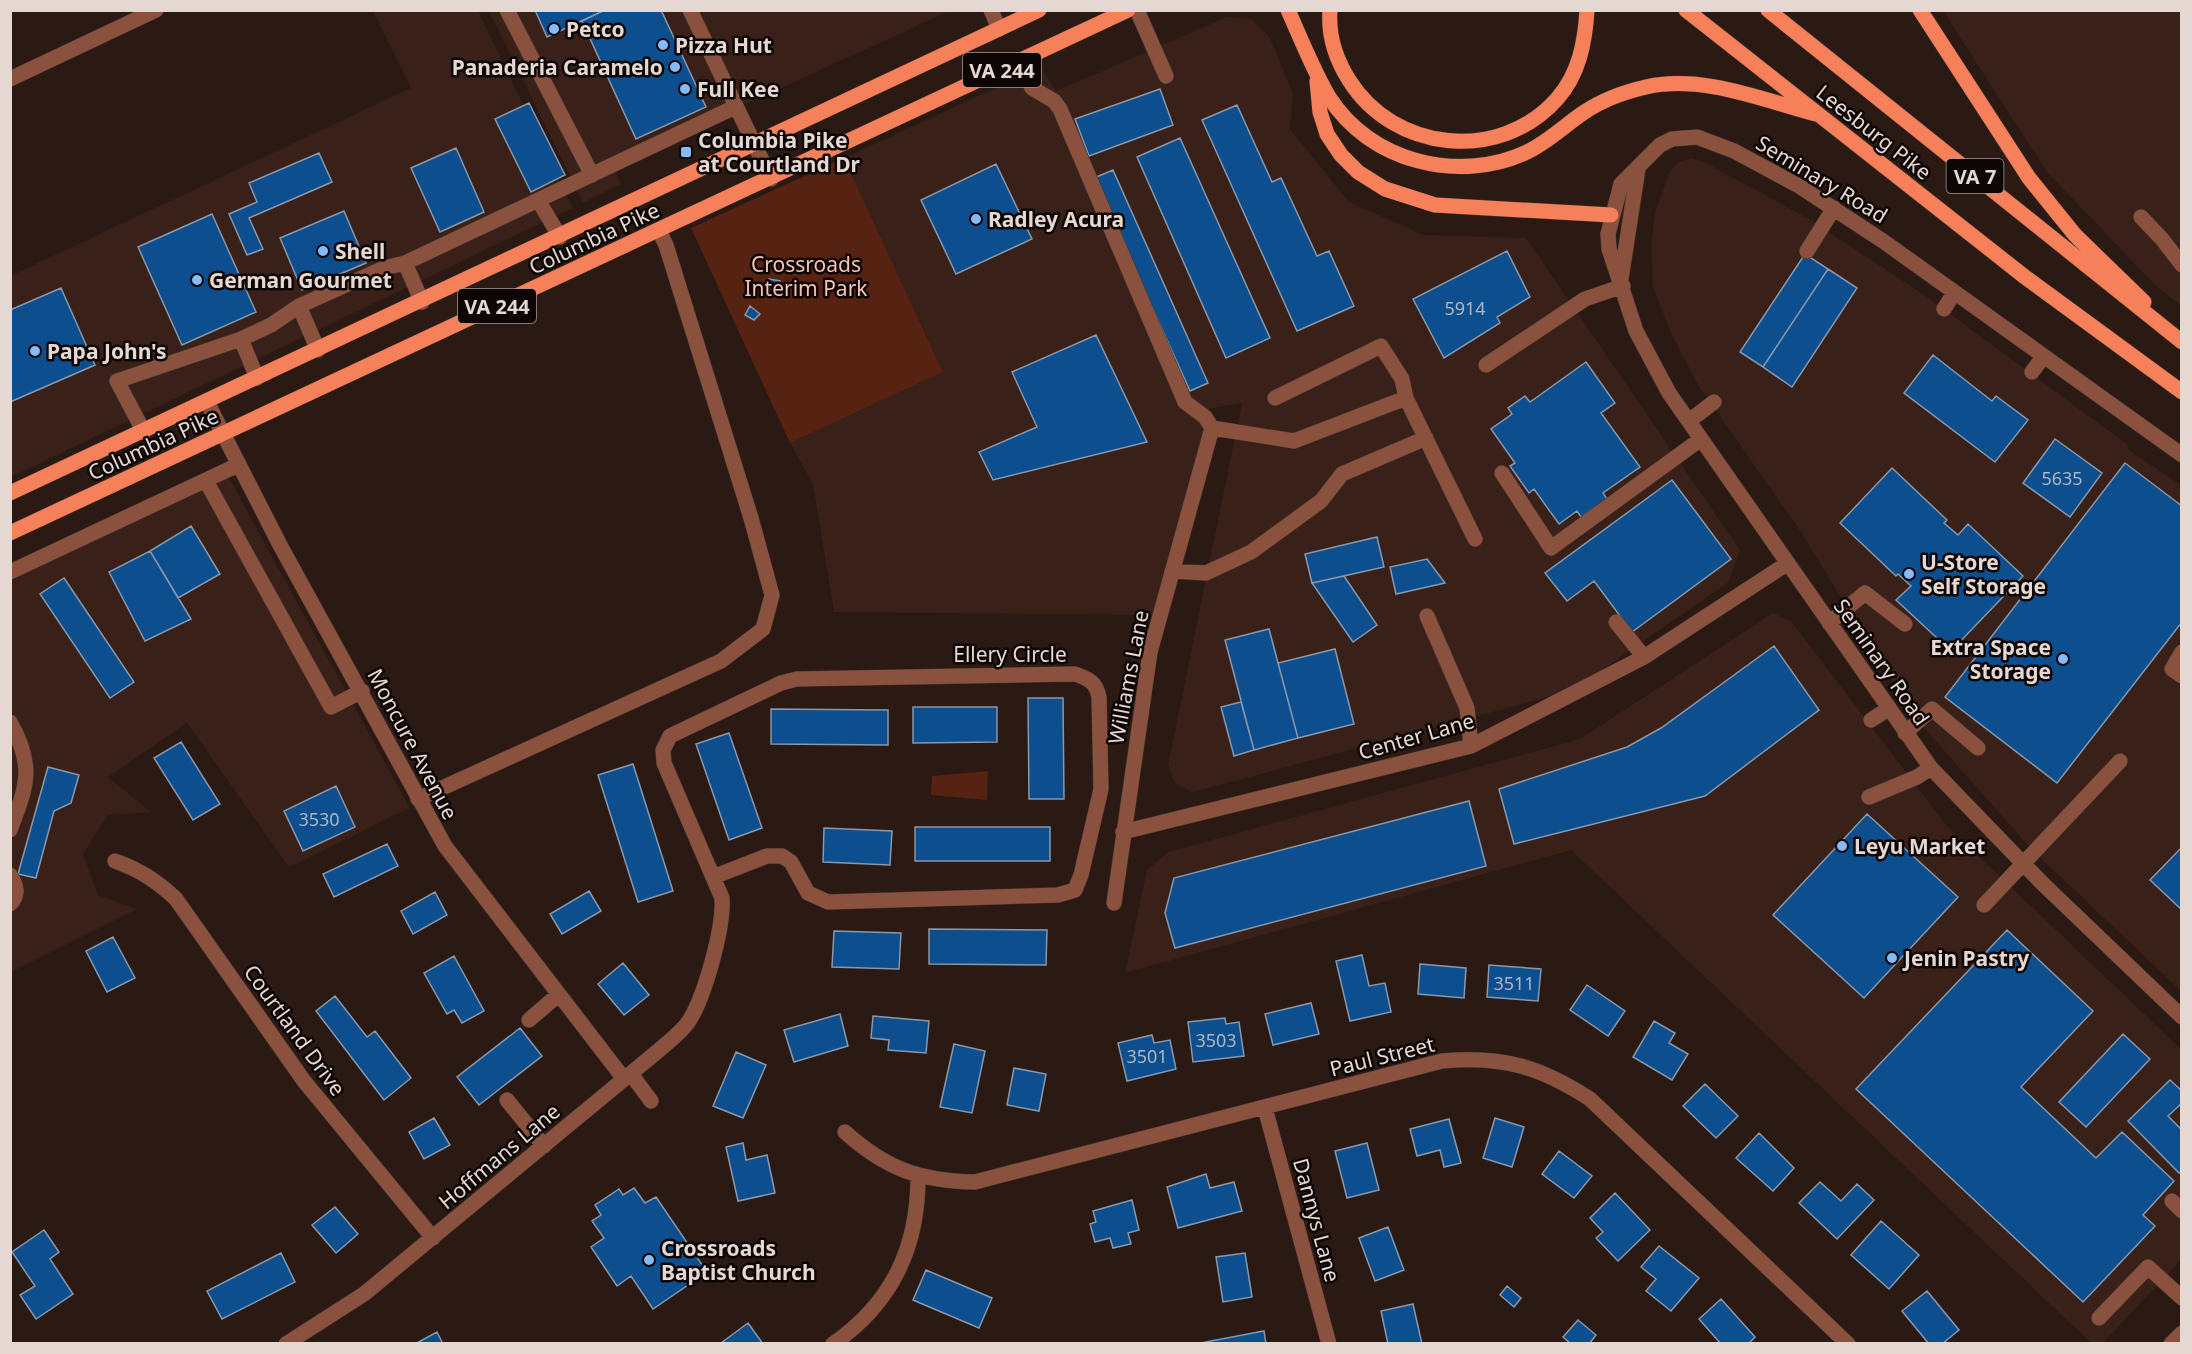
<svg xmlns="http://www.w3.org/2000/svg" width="2192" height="1354" font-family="'Noto Sans',sans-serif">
<rect width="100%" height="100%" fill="#2b1913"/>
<path fill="#392018" d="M373 11H478L573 208 11 477 10 276 411 88Z
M489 11H950L719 116 614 169 621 184 583 203Z
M1943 11H2181V306L2152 282 2047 172Z
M1227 17 1252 19 1270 38 1293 94 1290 129 1349 202 1424 235 1526 238 1740 550 1729 582 1571 691 1193 792 1175 783 1168 765 1242 403 1195 411 1212 428 1160 615 834 612 813 484 790 443 943 372 844 158 1041 67 1056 91Z
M1691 158 1706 163 1809 219 1923 294 2128 445 2127 449 2181 485V991L2030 848 1912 714 1801 532 1698 385 1670 331 1653 287 1651 245 1655 213 1669 173 1677 163Z
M222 465 410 808 289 867 187 723 108 777 151 812 108 815 83 854 98 895 137 909 11 972V563Z
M1773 613 1792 622 1946 825 2181 1049V1260L2103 1343H2091L1571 850 1125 973 1147 870 1168 852 1580 739Z"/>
<path fill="#562211" d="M844 158 943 372 790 443 691 228Z
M988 771 987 800 931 795 932 776Z"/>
<path fill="#0d4e8e" stroke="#8998aa" stroke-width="1.5" d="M535 10H605L547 37Z
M605 10H661L706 107 636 139 582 21Z
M1160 89 1173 125 1089 156 1075 119Z
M529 103 565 175 531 192 495 119Z
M1237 105 1272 182 1281 178 1317 256 1329 251 1354 306 1297 331 1202 120Z
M1180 138 1270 338 1226 358 1137 157Z
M456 148 484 212 440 232 411 168Z
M319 153 332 182 249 218 263 249 247 255 229 214 257 202 249 183Z
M996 164 1032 239 956 274 921 200Z
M1113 170 1208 383 1190 391 1094 178Z
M344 211 366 263 302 290 280 238Z
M212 214 256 312 182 345 138 247Z
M1507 251 1530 297 1497 317 1500 323 1444 358 1413 299Z
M1805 254 1828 269 1763 367 1740 352Z
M1828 269 1857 288 1792 387 1763 367Z
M769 279 780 281V292H770Z
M61 288 95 365 10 402V310Z
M750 306 760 314 754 320 745 315Z
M1096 335 1147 442 993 480 979 452 1037 427 1012 372Z
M1933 355 1992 401 1996 396 2028 420 1995 462 1904 393Z
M1586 362 1615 403 1601 413 1640 467 1603 493 1607 499 1581 517 1577 511 1559 524 1534 489 1529 493 1510 466 1515 463 1491 429 1512 414 1508 408 1525 396 1530 402Z
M2055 439 2102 473 2070 517 2023 483Z
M2125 463 2182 506V622L2057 783 1945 697Z
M1892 468 1947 520 1944 523 1958 535 1968 524 2023 576 1951 651 1896 600 1911 586 1898 574 1896 576 1840 523Z
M1672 480 1731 559 1632 632 1594 581 1567 601 1545 573Z
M191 526 220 574 178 598 150 551Z
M1377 537 1384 567 1312 583 1305 554Z
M150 551 191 619 145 641 109 572Z
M1427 559 1445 583 1396 594 1390 567Z
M1344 576 1377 625 1353 642 1312 583Z
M64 578 134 682 110 698 40 594Z
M1269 629 1298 738 1254 750 1225 640Z
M1774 646 1819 710 1705 796 1514 844 1499 789 1627 747 1661 728Z
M1335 649 1354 724 1298 738 1278 663Z
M1028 698H1063L1064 799H1029Z
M1241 702 1254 750 1234 756 1221 707Z
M913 707H997V742L913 743Z
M771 709 888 710V745L771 744Z
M729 733 762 828 729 840 696 744Z
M181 742 220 804 193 820 154 758Z
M633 764 673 891 638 902 598 775Z
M48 767 79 775 71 803 54 811 36 878 18 874Z
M336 786 355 827 303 851 284 811Z
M1469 801 1486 866 1175 948 1165 913 1174 878Z
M1867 814 1958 897 1864 998 1773 915Z
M915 827H1050V861H915Z
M824 828 892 831 890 865 823 862Z
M387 844 398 866 334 897 323 874Z
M2182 847V910L2150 880Z
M589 891 601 911 562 934 550 914Z
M435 892 447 915 413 934 401 911Z
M929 929 1047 930 1046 965 929 964Z
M2007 930 2093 1011 2021 1087 2096 1158 2122 1132 2174 1181 2143 1215 2155 1226 2083 1302 1856 1089Z
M834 931 901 933 899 969 832 967Z
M113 937 135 978 107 992 86 951Z
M1362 955 1369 986 1385 983 1391 1012 1350 1021 1336 961Z
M454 956 484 1011 462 1023 454 1010 447 1014 424 973Z
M623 963 649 995 624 1015 598 984Z
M1420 964 1466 968 1464 998 1418 994Z
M1489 965 1541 969 1538 1001 1487 997Z
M1587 985 1625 1011 1608 1036 1570 1010Z
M335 996 367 1037 375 1031 411 1078 384 1100 316 1011Z
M1311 1003 1319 1034 1273 1045 1265 1014Z
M840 1014 848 1046 794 1062 784 1030Z
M873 1016 929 1021 926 1053 888 1050 889 1040 871 1038Z
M1225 1018 1226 1024 1239 1022 1244 1056 1193 1062 1188 1022Z
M1654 1021 1675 1033 1669 1043 1688 1054 1672 1080 1633 1057Z
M520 1028 542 1056 479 1105 457 1077Z
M2123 1034 2150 1059 2086 1127 2059 1102Z
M1152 1035 1154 1043 1170 1040 1176 1069 1127 1081 1118 1043Z
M954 1044 985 1051 972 1113 940 1107Z
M736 1052 766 1065 743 1118 713 1106Z
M1014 1068 1046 1074 1039 1111 1007 1105Z
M2170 1080 2182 1091V1103L2168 1116 2182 1130V1171L2179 1173 2128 1121Z
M1705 1084 1738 1116 1716 1138 1683 1106Z
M434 1118 450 1145 424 1159 409 1132Z
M1495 1118 1524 1127 1512 1167 1483 1158Z
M1449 1119 1461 1163 1444 1167 1440 1150 1417 1156 1410 1129Z
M1759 1133 1794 1168 1773 1191 1736 1158Z
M743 1143 746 1160 767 1155 775 1193 738 1201 726 1147Z
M1367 1143 1379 1190 1347 1198 1335 1151Z
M1559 1151 1592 1176 1574 1198 1542 1174Z
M1206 1174 1210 1188 1234 1182 1242 1211 1178 1228 1167 1187Z
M1820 1182 1841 1201 1857 1184 1874 1200 1837 1239 1799 1203Z
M634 1188 645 1203 656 1197 707 1272 653 1309 631 1276 617 1286 591 1247 604 1238 592 1221 601 1215 595 1205 619 1189 623 1195Z
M1615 1193 1650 1230 1618 1261 1596 1238 1603 1232 1590 1218Z
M1132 1200 1139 1230 1128 1233 1131 1244 1113 1248 1110 1238 1095 1242 1090 1224 1096 1222 1093 1211Z
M335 1207 358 1234 336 1253 312 1225Z
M1881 1221 1919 1255 1889 1289 1851 1255Z
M1388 1227 1404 1270 1375 1281 1359 1238Z
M44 1230 59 1252 50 1259 73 1294 36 1319 20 1295 35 1286 12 1252Z
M1659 1246 1699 1278 1671 1311 1646 1291 1656 1279 1641 1267Z
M281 1253 295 1282 222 1319 207 1291Z
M1245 1253 1252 1297 1223 1302 1216 1257Z
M926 1270 992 1298 979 1328 913 1300Z
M1507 1286 1521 1298 1514 1307 1500 1295Z
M1927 1291 1959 1330 1942 1344H1929L1902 1311Z
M1721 1299 1755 1337 1748 1344H1721L1699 1319Z
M1413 1304 1422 1344H1388L1381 1311Z
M1578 1320 1596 1335 1589 1344H1571L1563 1337Z
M748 1323 763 1344H722L721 1343Z
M1264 1331 1266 1344H1200V1343Z
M437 1332 443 1344H415Z"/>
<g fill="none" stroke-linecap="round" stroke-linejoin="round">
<defs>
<path id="minor" d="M507 10 592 175
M690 10 771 179
M991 10 999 29
M1137 10 1166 76
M1019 62 1032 88 1054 101 1060 109 1185 402 1205 417 1212 428 1294 441 1406 398
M10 79 156 10
M538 200 560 237
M2141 217 2162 239 2182 265
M1807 251 1834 208
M405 263 422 302
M1621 279 1638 169
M299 306 318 350
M1944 309 1954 293
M241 339 257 378
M1486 365 1585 299 1623 286
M2032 372 2043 357
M1275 398 1381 346 1402 379 1406 398 1475 539
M207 402 280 545 445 846 624 1079
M1689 421 1714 402
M144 432 117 381 241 339 271 325 299 306 384 268 405 263 735 107
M2182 455 1883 241 1799 186 1734 151 1697 137 1672 139 1660 145 1621 184 1608 234 1609 249 1636 331 1669 393 1931 768 2042 883 2182 1017
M1502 473 1551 548 1701 439
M206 481 331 707 362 691
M1172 571 1206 573 1251 552 1321 501 1342 474 1426 438
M10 572 238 465
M1427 616 1467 708 1471 746
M1616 622 1644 657
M1829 623 1865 593 1905 624
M2182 652 2172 669 2182 676
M1871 720 1888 709
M10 722C35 766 27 786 10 830
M1905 733 1932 709 1978 748
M1869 797 1917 777 1931 768
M418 799 721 661 763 629 772 595 751 518 666 245 659 231
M1123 832 1471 746 1644 657 1788 563
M115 861C140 870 157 881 176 899L304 1081 433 1238
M10 875C17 885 19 896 10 904
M1114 903 1150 652 1212 428
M1984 905 2120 761
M529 1020 558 995
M631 1074 651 1101
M507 1100 544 1146
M1265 1108 1329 1344
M845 1132C886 1169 920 1181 975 1182L1442 1061C1503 1056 1539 1066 1590 1099L1848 1344
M2172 1201 2182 1211
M2099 1318 2148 1267 2182 1298
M286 1344 364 1294 658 1051C668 1042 682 1032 689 1021 705 996 724 927 722 898L664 763 663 750 670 736 781 683 797 679 1075 674C1089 679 1096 682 1099 697L1101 789 1081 875 1075 890 1058 895 828 902 808 893 791 862 782 856H767L713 877
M833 1344C892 1303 918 1248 918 1177
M2171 1344 2182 1333"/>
<path id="major" d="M1288 10C1301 39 1313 70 1329 97 1370 162 1459 184 1527 152 1548 142 1564 126 1583 113 1602 100 1624 92 1646 87 1701 74 1763 100 1816 114
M1330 10C1328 36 1335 58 1349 80 1393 151 1499 164 1557 99 1579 74 1585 43 1587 10
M1686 10 2025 277 2182 392
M1768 10 2182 342
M1920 10 2029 178 2075 235 2144 302
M1317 81 1320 112 1327 134 1341 155 1358 172 1385 189 1435 205 1611 215
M10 493 1039 10
M10 533 1128 10"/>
</defs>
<use href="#minor" stroke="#45342e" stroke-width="16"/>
<use href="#major" stroke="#45342e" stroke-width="16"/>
<use href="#minor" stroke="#89513e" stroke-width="15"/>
<use href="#major" stroke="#f6805a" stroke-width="15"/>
</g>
<g fill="#85bbfb" stroke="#0e0605" stroke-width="2">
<circle cx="554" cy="29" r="6"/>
<circle cx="663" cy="45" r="6"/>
<circle cx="675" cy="67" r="6"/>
<circle cx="685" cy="89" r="6"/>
<rect x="680" y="146" width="12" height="12" rx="3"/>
<circle cx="976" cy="219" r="6"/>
<circle cx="323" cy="251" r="6"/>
<circle cx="197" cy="280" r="6"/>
<circle cx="35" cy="351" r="6"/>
<circle cx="1909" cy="574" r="6"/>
<circle cx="2063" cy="659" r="6"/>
<circle cx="1842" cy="846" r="6"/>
<circle cx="1892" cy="958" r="6"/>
<circle cx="649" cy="1260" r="6"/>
</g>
<g text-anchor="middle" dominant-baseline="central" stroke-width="5" stroke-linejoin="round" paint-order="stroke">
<g font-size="18" fill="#afb6c2">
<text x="1465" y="308">5914</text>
<text x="2062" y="478">5635</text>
<text x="319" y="819">3530</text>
<text x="1514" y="983">3511</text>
<text x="1216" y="1040">3503</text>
<text x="1147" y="1056">3501</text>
</g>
<g fill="#0e0605" stroke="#a49995" stroke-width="1.5">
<rect x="963" y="53" width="78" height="34" rx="4.5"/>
<rect x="1946.5" y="159" width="57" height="34" rx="4.5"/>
<rect x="458" y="289" width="78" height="34" rx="4.5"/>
</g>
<g font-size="20" font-weight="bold" fill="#e5d8d3">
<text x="1002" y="70">VA 244</text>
<text x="1975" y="176">VA 7</text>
<text x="497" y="306">VA 244</text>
</g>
<g font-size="21" font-weight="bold" fill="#e5d8d3" stroke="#0e0605" text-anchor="start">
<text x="566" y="29">Petco</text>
<text x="675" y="45">Pizza Hut</text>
<text x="663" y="67" text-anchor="end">Panaderia Caramelo</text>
<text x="697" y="89">Full Kee</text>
<text x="698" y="140">Columbia Pike<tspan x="698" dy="24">at Courtland Dr</tspan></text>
<text x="988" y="219">Radley Acura</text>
<text x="335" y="251">Shell</text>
<text x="209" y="280">German Gourmet</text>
<text x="47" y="351">Papa John's</text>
<text x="1921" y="562">U-Store<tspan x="1921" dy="24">Self Storage</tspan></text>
<text x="2051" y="647" text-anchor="end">Extra Space<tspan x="2051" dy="24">Storage</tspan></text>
<text x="1854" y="846">Leyu Market</text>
<text x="1904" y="958">Jenin Pastry</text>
<text x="661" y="1248">Crossroads<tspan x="661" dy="24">Baptist Church</tspan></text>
</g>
<g font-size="21" fill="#e5d8d3" stroke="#0e0605">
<text transform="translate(1874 132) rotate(38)">Leesburg Pike</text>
<text transform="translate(1822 179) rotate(31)">Seminary Road</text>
<text transform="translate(594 238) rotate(-25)">Columbia Pike</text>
<text transform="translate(153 444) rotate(-25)">Columbia Pike</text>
<text x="1010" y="654">Ellery Circle</text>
<text transform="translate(1882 662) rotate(55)">Seminary Road</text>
<text transform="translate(1128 677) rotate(-79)">Williams Lane</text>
<text transform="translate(1416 736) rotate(-16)">Center Lane</text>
<text transform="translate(413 744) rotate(62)">Moncure Avenue</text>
<text transform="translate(295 1030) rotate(54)">Courtland Drive</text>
<text transform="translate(1382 1056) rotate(-14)">Paul Street</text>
<text transform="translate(499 1156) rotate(-40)">Hoffmans Lane</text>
<text transform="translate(1317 1220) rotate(75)">Dannys Lane</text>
</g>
<g font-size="21" fill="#f4c3b3" stroke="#0e0605">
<text x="806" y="264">Crossroads<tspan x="806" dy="24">Interim Park</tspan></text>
</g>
</g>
<rect width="2192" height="1354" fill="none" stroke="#e5d8d3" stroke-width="24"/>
</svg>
